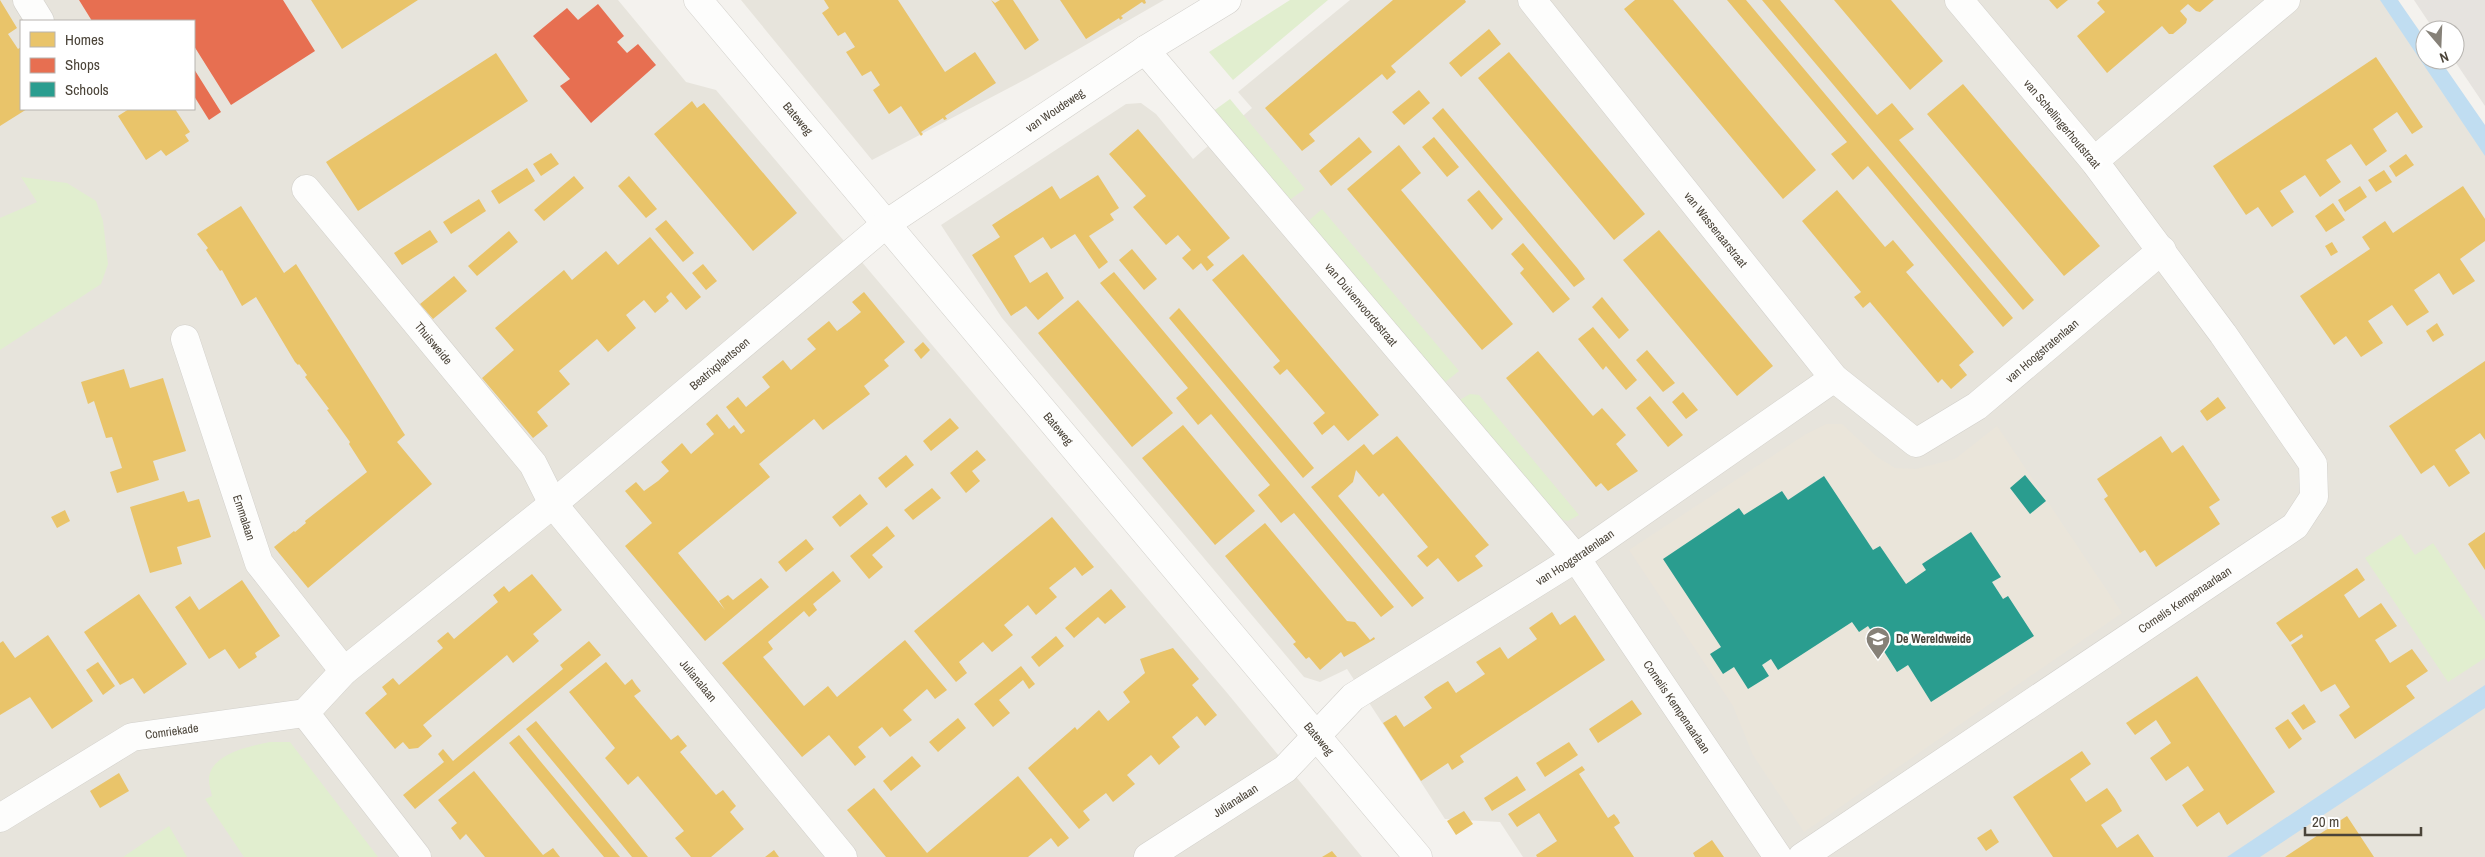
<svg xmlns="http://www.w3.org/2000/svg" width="2485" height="857" font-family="'Archivo Narrow',sans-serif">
<rect width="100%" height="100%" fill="#f4f2ee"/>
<path fill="#e7e4dc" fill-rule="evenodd" d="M0 0H618L686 82 716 90 1228 694 1362 857H0ZM21 21H194V109H21Z
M741 0H1164L1028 78 872 160Z
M1350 0H2398L2425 60 2485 138V857H1523L1500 822 1445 819 1347 669 1320 682 1304 677 1002 318 941 225 1126 104 1141 103 1156 114 1193 159 1252 108 1238 92Z"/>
<path fill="#eae5da" d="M1826 424H1842L1877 457 1895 468 1916 469 1955 459 1997 426 2122 613 1804 832 1753 755 1733 706 1629 550 1806 434Z"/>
<path fill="#e1eecf" d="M1290 0H1328L1233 80 1209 52Z
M1230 99 1305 189 1288 201 1212 112Z
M21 177 67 183 96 201 103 221 108 264 101 284 0 350V218L37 202Z
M1322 209 1459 371 1443 384 1306 223Z
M1470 394 1479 395 1579 515 1568 521 1559 519 1456 402Z
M2401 534 2415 555 2433 543 2485 621V658L2448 682 2365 558Z
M270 742H290L378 857H244L205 799 212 796C211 791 209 785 209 780 209 754 250 746 270 742Z
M169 826 187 857H123Z"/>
<path fill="#e6e3df" d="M2414 0H2485V106L2454 60 2455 30H2434Z"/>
<path fill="#c0ddf1" d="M2380 0H2398L2425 39V60H2440L2485 125V156Z
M2485 685V708L2260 857H2227Z"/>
<path fill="#e9c46a" d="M0 0 17 28 8 34 18 49 21 47V109H27L0 126Z
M311 0H418L342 49Z
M824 0H898L945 72 975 52 996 83 945 116 947 119 944 120 943 118 921 132 923 134 921 136 901 106 889 114 873 90 880 85 871 71 862 76 846 52 855 47 845 32 838 36 822 13 829 8Z
M991 0 995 3 1000 0H1013L1039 40 1025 50Z
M1060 0H1145L1146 3 1144 4 1142 2 1121 16 1123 18 1120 20 1119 18 1086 39Z
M1393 0H1465L1466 2 1391 66 1396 72 1387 80 1382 74 1309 134 1315 141 1302 151 1265 108Z
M1635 0H1673L1816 170 1783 199 1624 9Z
M1727 0H1746L2013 318 2003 327 1868 166 1853 180 1831 154 1847 142Z
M1762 0H1780L1877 115 1892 103 1914 129 1899 140 2034 300 2023 310Z
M1834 0H1891L1943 61 1910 90Z
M2049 0H2068L2057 9Z
M2100 0H2214L2200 12 2196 11 2188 4 2180 11 2187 19 2186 23 2173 34H2169L2162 26 2107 73 2077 36 2105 12 2097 3Z
M1489 29 1501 44 1461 77 1449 63Z
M1509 52 1645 214 1614 240 1478 78Z
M496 53 528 101 358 211 326 162Z
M2376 57 2423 127 2412 134 2397 112 2373 129 2387 151 2366 166 2351 144 2326 160 2341 182 2320 197 2305 175 2280 191 2294 212 2272 227 2258 207 2246 215 2213 166Z
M1963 84 2100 246 2064 276 1927 114Z
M1419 90 1430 103 1404 125 1392 112Z
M692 101 697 108 704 103 797 213 753 251 654 134Z
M1443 108 1578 269 1585 279 1574 287 1432 118Z
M129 109H175L190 132 185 135 189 141 166 156 161 150 146 160 118 116Z
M1138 129 1230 238 1207 257 1214 265 1207 271 1201 263 1193 270 1182 258 1191 250 1178 235 1166 245 1133 207 1146 196 1109 154Z
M1359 137 1372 152 1331 186 1319 171Z
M1434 137 1459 167 1447 177 1422 147Z
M1399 145 1421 173 1401 190 1513 324 1482 350 1347 189Z
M551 153 559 164 541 176 533 164Z
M2406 154 2414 165 2396 177 2389 166Z
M527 168 535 181 499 204 491 191Z
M2384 170 2392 182 2376 192 2368 180Z
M1098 175 1119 208 1110 214 1114 220 1089 236 1108 262 1099 269 1075 234 1051 249 1043 237 1014 256 1030 283 1047 272 1064 298 1038 320 1026 306 1011 316 972 255 1000 237 992 225 1052 186 1060 199Z
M574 176 584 188 544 221 534 210Z
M629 176 657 209 646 218 618 186Z
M2360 186 2367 197 2345 212 2338 200Z
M2463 186 2485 219V241L2460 259 2475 281 2453 295 2439 273 2414 290 2429 312 2407 326 2392 305 2368 321 2383 343 2361 357 2346 336 2334 345 2300 296 2370 249 2362 237 2385 221 2393 233Z
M1479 190 1503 219 1492 230 1467 200Z
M1837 190 1885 247 1893 240 1914 265 1906 272 1974 352 1959 365 1967 375 1951 389 1942 379 1938 383 1870 302 1863 308 1854 297 1861 292 1802 221Z
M479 199 486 211 451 234 443 222Z
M2333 203 2345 220 2326 232 2315 216Z
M241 206 284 273 296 264 405 435 397 442 432 484 308 588 274 547 294 531 295 532 306 523 305 521 367 472 349 444 350 442 327 410 329 409 305 377 307 375 299 364 298 365 295 362 256 297 242 306 222 270 220 271 206 250 208 248 197 234Z
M666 220 694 253 683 262 655 229Z
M430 230 438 242 402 265 394 253Z
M1659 230 1773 366 1737 396 1623 260Z
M509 231 518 242 477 276 468 266Z
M650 237 701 297 686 310 671 292 666 297 669 301 655 313 644 300 626 315 636 328 608 352 597 339 559 371 570 384 537 412 548 426 533 438 482 378 514 350 495 328 564 270 572 280 606 251 618 265Z
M2332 242 2338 252 2331 256 2325 246Z
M1523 243 1570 299 1553 313 1520 273 1524 269 1511 254Z
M1132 249 1157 279 1144 290 1119 260Z
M1243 254 1379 415 1348 441 1334 425 1322 435 1313 423 1325 413 1287 369 1280 375 1273 367 1280 361 1212 280Z
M703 264 717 281 706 290 692 273Z
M1114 272 1394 607 1381 617 1294 513 1281 523 1258 495 1270 485 1211 414 1198 425 1176 398 1188 388 1100 283Z
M454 276 467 291 433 319 420 304Z
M864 292 905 342 884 360 889 366 864 386 870 394 823 430 814 419 759 464 770 477 678 553 725 610 719 601 728 595 733 600 761 578 769 587 705 641 625 546 652 523 625 491 636 482 644 491 658 481 669 471 661 462 682 443 691 454 714 434 706 424 717 414 729 429 734 425 741 434 745 431 726 407 738 397 746 407 770 387 762 377 783 360 791 370 804 359 816 349 807 339 829 321 837 331 849 322 861 312 852 302Z
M1602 297 1629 330 1619 339 1592 307Z
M1078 300 1173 413 1132 447 1038 333Z
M1179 308 1314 468 1303 478 1169 318Z
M2437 323 2444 335 2433 342 2426 331Z
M1593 327 1637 380 1626 390 1606 366 1603 370 1578 339Z
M923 342 930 350 921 359 914 350Z
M1647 350 1675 383 1663 392 1636 360Z
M1538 351 1593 416 1602 408 1626 435 1616 444 1638 471 1608 491 1601 483 1596 487 1506 378Z
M2485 361V440L2480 433 2455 450 2470 473 2449 487 2434 465 2421 474 2389 426Z
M124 369 130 388 163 378 186 451 153 461 159 480 117 493 110 472 122 468 112 437 106 438 94 401 88 404 81 382Z
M1683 392 1698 410 1686 419 1672 402Z
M1650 396 1683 435 1668 447 1636 408Z
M2218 397 2226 408 2207 421 2200 411Z
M950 418 959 428 931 451 923 441Z
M1183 425 1255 511 1215 545 1142 458Z
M1397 436 1489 545 1475 556 1483 566 1458 582 1438 558 1427 567 1417 556 1428 547 1383 493 1379 497 1356 470 1353 482 1338 496 1424 598 1412 607 1311 487 1364 444 1373 455Z
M2161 436 2172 453 2183 445 2220 500 2209 507 2220 524 2156 567 2145 550 2140 553 2104 499 2108 496 2097 479Z
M977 450 986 460 972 471 980 481 966 493 950 473Z
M906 455 914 465 886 488 878 478Z
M932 488 941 498 913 520 904 510Z
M184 491 188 502 199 499 211 537 177 547 182 564 150 573 130 507Z
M860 494 868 504 840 527 832 517Z
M65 510 70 521 57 528 51 517Z
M1052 517 1094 567 1082 576 1075 567 1049 588 1057 597 1036 615 1028 605 1004 625 1013 635 992 652 983 642 959 662 967 673 956 682 914 631Z
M1265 523 1347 621 1355 622 1370 640 1374 637 1375 639 1344 657 1341 652 1320 670 1309 657 1306 659 1293 644 1296 642 1225 556Z
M887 526 895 536 872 555 883 567 869 579 850 556Z
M2485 532V570L2468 544Z
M806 539 814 549 786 572 778 562Z
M2357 568 2365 580 2344 595 2359 618 2381 603 2397 626 2375 640 2383 652 2390 663 2412 649 2428 671 2406 686 2415 698 2355 739 2339 715 2350 707 2335 684 2321 692 2291 645 2303 637 2302 634 2290 642 2276 623Z
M833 571 841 581 813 604 817 610 809 617 804 611 768 642 773 649 763 657 804 706 828 686 837 697 905 640 947 690 935 699 927 689 903 710 912 720 890 737 882 727 858 747 866 757 855 766 829 735 802 757 722 663Z
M532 574 562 610 533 634 539 641 513 663 507 655 423 725 432 736 418 748 409 749 403 742 395 749 365 713 387 694 382 687 393 678 399 685 443 648 437 641 448 632 454 639 498 602 493 595 504 586 509 592Z
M242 580 280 636 255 653 257 657 239 669 225 649 209 659 175 607 190 596 199 610Z
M1111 589 1126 607 1105 624 1098 617 1074 638 1065 628Z
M139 594 187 664 144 694 133 678 120 685 84 632Z
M1552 612 1560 625 1575 615 1605 660 1460 756 1464 762 1452 770 1448 763 1421 781 1383 723 1396 715 1404 727 1432 708 1424 697 1435 689 1448 681 1456 693 1470 684 1485 674 1476 662 1500 647 1508 659 1537 639 1529 628Z
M48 635 93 701 52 729 30 697 0 715V643L3 641 15 658Z
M1056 636 1064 646 1039 667 1031 657Z
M589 641 601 655 415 809 403 795 444 762 438 754 443 749 453 761 563 669 560 665Z
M1173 648 1199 679 1192 685 1217 715 1205 726 1197 716 1172 737 1180 747 1159 765 1151 755 1127 775 1135 784 1113 802 1106 793 1083 811 1090 820 1079 829 1028 768 1075 727 1077 730 1099 710 1108 721 1130 702 1123 692 1145 673 1140 659Z
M98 662 115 686 103 695 86 670Z
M606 662 625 685 632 679 636 685 641 691 634 696 671 740 678 735 687 746 680 752 716 795 723 790 736 806 730 812 744 829 711 857H691L675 838 684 831 638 776 628 785 605 758 615 748 569 692Z
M1021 666 1035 684 1029 689 1023 680 999 700 1010 713 993 727 974 704Z
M2197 676 2275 792 2227 825 2219 812 2197 827 2189 816 2182 805 2204 790 2188 766 2166 781 2150 758 2171 743 2156 720 2135 735 2126 723Z
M1632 700 1642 714 1598 743 1589 729Z
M2304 704 2316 722 2303 730 2291 713Z
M958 718 966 728 938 752 929 742Z
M2288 719 2302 739 2289 749 2275 728Z
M536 721 605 804 648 857H632L618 840 526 729Z
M519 735 541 762 620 857H604L578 826 509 743Z
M1569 742 1578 755 1545 777 1536 763Z
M2082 751 2091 764 2070 779 2086 802 2107 788 2115 799 2122 811 2101 825 2117 848 2138 834 2154 857H2053L2013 797Z
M912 756 921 766 891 791 883 781Z
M1582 766 1585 770 1579 774 1608 818 1614 814 1618 819 1620 823 1614 827 1634 857H1537L1536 855 1557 841 1539 813 1517 827 1508 814Z
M474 771 543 855 553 848 560 857H485L466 834 460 840 451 828 457 823 438 800Z
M119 773 129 791 100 808 90 791Z
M1018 776 1069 838 1058 847 1051 838 1028 857H886L847 810 874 788 927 853Z
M1517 776 1526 790 1492 811 1484 798Z
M1464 811 1473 824 1456 835 1447 821Z
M2347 816 2374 857H2285Z
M1991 829 1999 842 1986 851 1977 838Z
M1712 840 1724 857H1695L1693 853Z
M774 850 779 857H765Z
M1332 851 1337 857H1322Z"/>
<path fill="#e76f51" d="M79 0H283L315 51 231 105 194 46V21H92Z
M598 4 624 36 617 42 627 53 638 44 656 65 591 123 560 86 570 79 533 36 567 8 578 20Z
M194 69 221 112 209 120 194 96Z"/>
<path fill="#2a9d8f" d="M2025 475 2046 501 2030 514 2010 488Z
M1824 476 1873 550 1880 546 1906 584 1926 570 1922 564 1971 532 2001 577 1992 582 2003 599 2008 596 2034 636 1931 702 1908 665 1897 672 1868 626 1859 632 1852 622 1778 670 1771 659 1762 665 1769 676 1748 689 1734 667 1723 674 1710 654 1721 647 1663 559 1739 508 1744 515 1782 491 1788 500Z"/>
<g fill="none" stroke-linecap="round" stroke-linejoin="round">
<defs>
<g id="minor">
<path d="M27 0 40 21"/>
<path id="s1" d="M698 0 1418 857"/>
<path id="s2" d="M1532 0 1834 378 1916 443 1977 406 2162 250"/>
<path id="s3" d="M1145 50 1576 558 1778 857"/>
<path d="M2094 161 2286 0"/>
<path id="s4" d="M306 189 533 464 553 504 843 857"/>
<path id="s5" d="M185 339 259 563 344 671"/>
<path id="s6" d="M0 818 132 737 305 713"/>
<path id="s7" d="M417 857 305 713 344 671 553 504 886 224 1145 50 1227 0"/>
<path id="s8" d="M1148 857 1285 769 1353 697 1576 558 1834 378"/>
<path id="s9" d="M1802 857 2295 526 2314 497 2313 464 2223 334 2094 161 1959 0"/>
</g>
</defs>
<use href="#minor" stroke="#d2d0cb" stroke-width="29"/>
<use href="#minor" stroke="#fdfdfc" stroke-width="28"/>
</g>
<defs>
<symbol id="school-pin" viewBox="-11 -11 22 30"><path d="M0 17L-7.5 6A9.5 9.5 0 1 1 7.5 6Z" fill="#868178" stroke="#fff"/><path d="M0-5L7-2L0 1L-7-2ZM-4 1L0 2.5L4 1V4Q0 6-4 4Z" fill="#fff"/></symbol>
</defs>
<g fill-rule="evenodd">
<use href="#school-pin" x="1864" y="625" width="28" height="38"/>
</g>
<g text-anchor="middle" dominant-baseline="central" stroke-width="5" stroke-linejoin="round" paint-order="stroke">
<g font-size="12" fill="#4b4439" stroke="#fff">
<text stroke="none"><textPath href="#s7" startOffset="1146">van Woudeweg</textPath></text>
<text stroke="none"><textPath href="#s1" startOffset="155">Bateweg</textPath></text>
<text transform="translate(2062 124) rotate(50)">van Schellingerhoutstraat</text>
<text stroke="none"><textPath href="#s2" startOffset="294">van Wassenaarstraat</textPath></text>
<text stroke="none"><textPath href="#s3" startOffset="334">van Duivenvoordestraat</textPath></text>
<text stroke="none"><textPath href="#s4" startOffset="200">Thuisweide</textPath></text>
<text stroke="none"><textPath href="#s2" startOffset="745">van Hoogstratenlaan</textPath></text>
<text stroke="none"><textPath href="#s7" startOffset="725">Beatrixplantsoen</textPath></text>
<text stroke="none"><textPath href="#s1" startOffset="560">Bateweg</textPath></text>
<text stroke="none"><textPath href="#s5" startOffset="188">Emmalaan</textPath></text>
<text stroke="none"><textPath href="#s8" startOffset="524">van Hoogstratenlaan</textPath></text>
<text stroke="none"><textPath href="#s9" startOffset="461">Cornelis Kempenaarlaan</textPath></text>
<text stroke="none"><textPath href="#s4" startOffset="630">Julianalaan</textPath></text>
<text stroke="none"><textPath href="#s3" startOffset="846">Cornelis Kempenaarlaan</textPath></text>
<text stroke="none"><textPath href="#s6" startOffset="195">Comriekade</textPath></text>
<text stroke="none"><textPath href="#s1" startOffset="965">Bateweg</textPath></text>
<text stroke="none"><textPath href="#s8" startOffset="104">Julianalaan</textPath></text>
</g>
<g font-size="12" font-weight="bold" fill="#4b4439" stroke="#fff" text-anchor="start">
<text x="1896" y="639">De Wereldweide</text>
</g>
</g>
<rect x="20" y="20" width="175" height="90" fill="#ffffff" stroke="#b7b4b0"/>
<rect x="30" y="32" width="25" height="15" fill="#e9c46a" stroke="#b7b4b0"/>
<text x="65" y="45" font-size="15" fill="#4b4439">Homes</text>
<rect x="30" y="58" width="25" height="15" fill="#e76f51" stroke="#b7b4b0"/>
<text x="65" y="70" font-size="15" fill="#4b4439">Shops</text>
<rect x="30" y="82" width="25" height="15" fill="#2a9d8f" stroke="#b7b4b0"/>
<text x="65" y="95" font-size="15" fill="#4b4439">Schools</text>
<g transform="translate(2440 45) rotate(161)"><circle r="24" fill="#ffffff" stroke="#b7b4b0"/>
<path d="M0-4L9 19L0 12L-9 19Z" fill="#868178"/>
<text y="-8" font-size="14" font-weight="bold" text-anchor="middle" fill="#4b4439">N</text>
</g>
<path d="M2305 827v8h116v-8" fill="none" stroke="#4b4439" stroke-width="2.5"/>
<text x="2312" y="827" font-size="15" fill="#4b4439" stroke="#ffffff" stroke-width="4" paint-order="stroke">20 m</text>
</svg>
